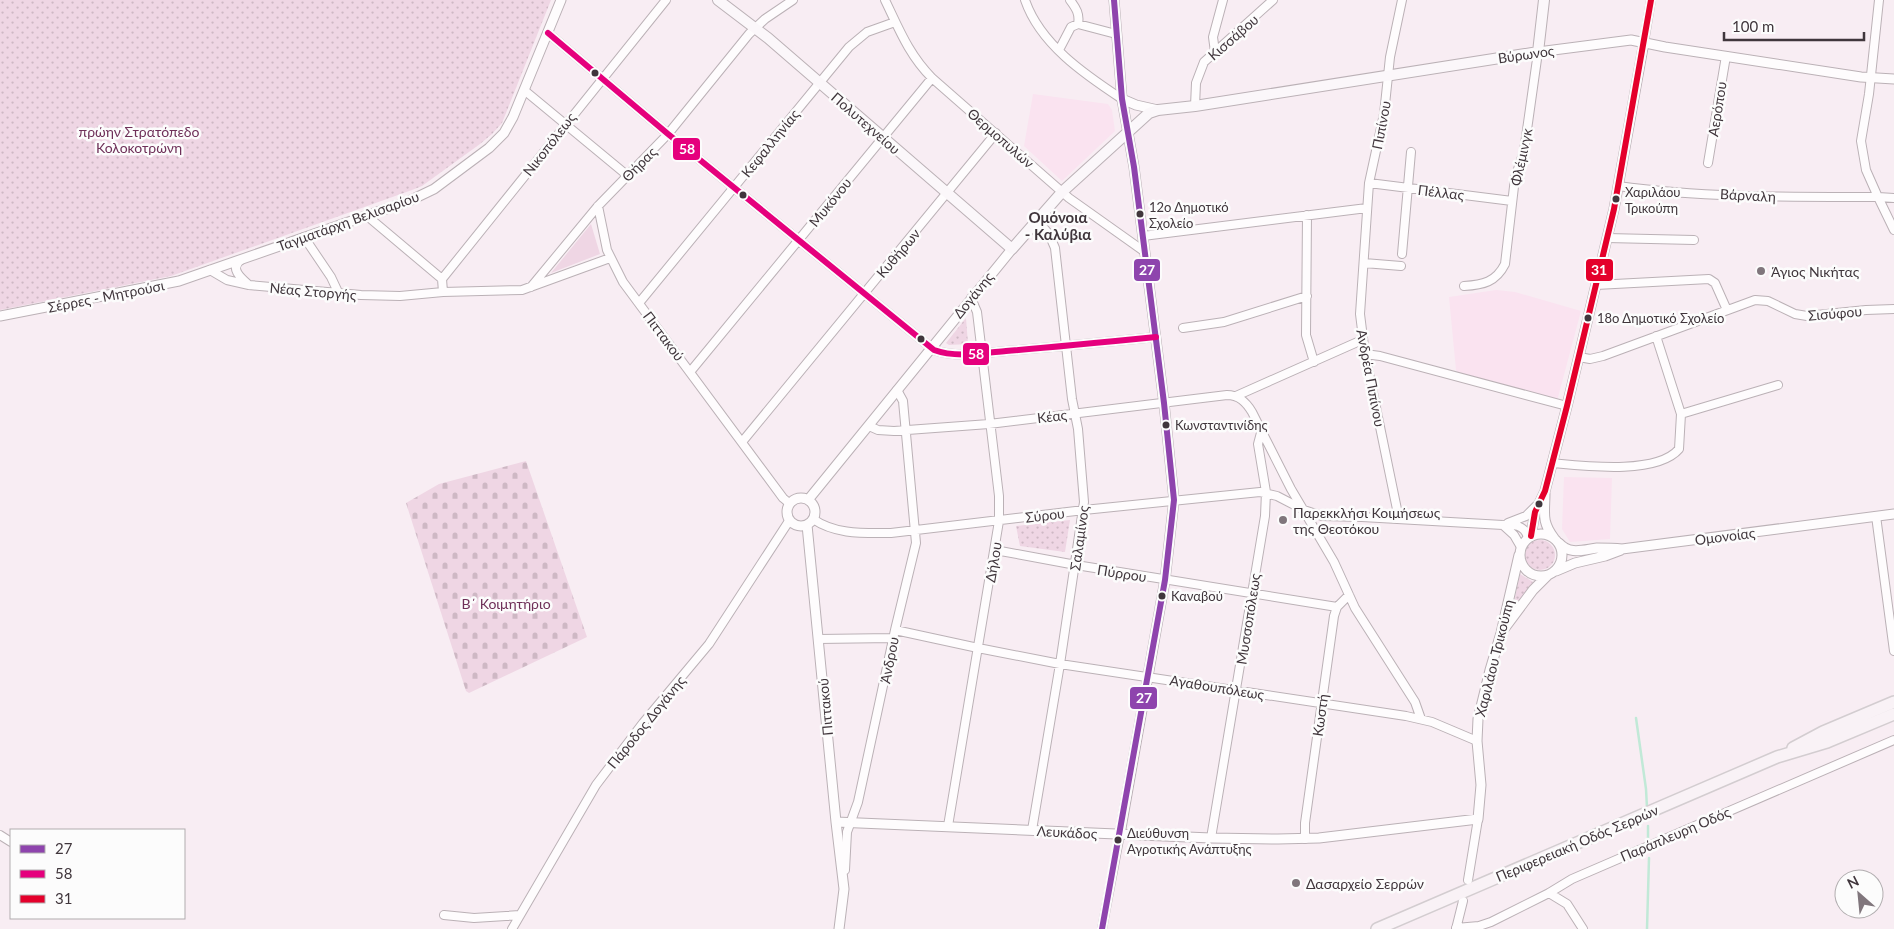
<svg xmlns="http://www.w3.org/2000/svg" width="1894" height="929" font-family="Lato,sans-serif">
<defs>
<pattern id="cemetery-stones" width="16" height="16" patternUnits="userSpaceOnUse" patternTransform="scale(1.25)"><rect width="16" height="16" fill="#efd6e4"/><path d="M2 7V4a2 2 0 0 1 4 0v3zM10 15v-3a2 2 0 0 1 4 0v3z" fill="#ceb8c4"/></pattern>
<pattern id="park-dots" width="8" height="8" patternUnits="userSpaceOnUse" patternTransform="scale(1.25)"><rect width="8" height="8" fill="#efd6e4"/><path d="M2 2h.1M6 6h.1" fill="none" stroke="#ceb8c4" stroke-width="1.8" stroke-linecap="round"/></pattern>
</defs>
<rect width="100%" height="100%" fill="#f8edf3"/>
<path fill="#fae3f0" d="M1033 94 1108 104 1112 110 1115 131 1062 181 1024 146Z
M1496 290 1515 292 1581 311 1557 401 1459 375 1456 370 1449 297Z
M1564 477 1612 478 1610 539 1570 542 1562 529Z"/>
<path fill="#efd6e4" d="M591 224 600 254 551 273Z"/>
<path fill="url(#cemetery-stones)" d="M526 461 587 637 469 693 466 691 406 503 439 484Z"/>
<path fill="url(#park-dots)" d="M0 0H551L502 123 492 134 480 144 422 186 412 190 171 276 0 310Z
M966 318 968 344 949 345 946 343Z
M1070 520 1065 552 1020 546 1016 526Z
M1525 555a15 15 0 1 1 30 0a15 15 0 1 1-30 0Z
M1520 574 1533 582 1513 609V607Z"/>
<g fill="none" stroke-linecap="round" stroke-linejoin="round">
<path stroke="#c1e9d7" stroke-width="2.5" d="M1636 718 1646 789 1647 808
M1648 826V841
M1647 929 1649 858"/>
<defs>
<path id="minor" d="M885 0C899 29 909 55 932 78L1069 198 1145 252
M1025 0C1040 44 1084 74 1122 99
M1070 0C1076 8 1080 14 1078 24
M548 33 668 134 934 350C955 358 984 353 1006 351 1056 347 1106 342 1156 337
M1644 42 1651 0
M1059 50 1071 27 1078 24 1116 34
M1215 52 1213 37 1223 0
M524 90 628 176
M1195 106 1196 83 1204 62 1273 0
M1708 163 1726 56
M1369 183 1512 201
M1618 186C1702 198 1793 197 1878 197L1866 170 1861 141 1869 94 1879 0
M1894 198 1878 197 1894 230
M598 206 607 250 623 282 783 498 789 503
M366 215 442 279
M1307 215 1306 335 1314 362
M1143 236 1367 208
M304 237 331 277 338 292
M1607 238 1694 240
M1402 254 1411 152
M241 260C229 268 241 278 249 285
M1364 263 1401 266
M210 270 227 280 249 285 361 295 400 296 443 292 522 290 610 258
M1596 285 1709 279 1715 283 1727 310
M1464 286C1483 285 1496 282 1505 264L1515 178 1524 151 1538 52
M531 287 598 206 668 134 749 34 765 19 793 0
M443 292 442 279 666 0
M639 303 849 47 867 32 895 22
M1183 328 1224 322 1307 296
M1656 336 1681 414 1778 385
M1365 354 1380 356 1567 406
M1579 357 1590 359 1603 356 1755 300 1768 301 1795 314 1807 316 1866 310 1894 309
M690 372 932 78
M1236 396 1362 340
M869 426 878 430 894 431 989 424 1227 395C1239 395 1246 402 1252 412L1291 489 1334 562 1355 608 1415 702 1421 719
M742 442 996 133
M1552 463C1584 466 1657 475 1679 449L1681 414
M1876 516 1894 651
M813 519C836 535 864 533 891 533L1084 510 1260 492 1277 496 1304 510 1322 516 1362 517 1503 525C1514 524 1524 525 1528 537
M1399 519 1365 354 1360 314 1369 183 1384 114 1390 57 1402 0
M1508 523 1526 516 1536 506
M1503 525 1514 535 1521 547
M995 550 1076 565 1337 607
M895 630 978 648 1060 664 1406 716 1432 722 1477 741
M818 639 893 638
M948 826 999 521V496L977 312 971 298
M1032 830 1060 664 1084 502 1078 429 1072 399 1055 248 1049 234 1037 220
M0 835 11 842
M1211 838 1265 516 1266 492 1258 444 1262 429
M1305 839V823L1334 616 1337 607 1349 595
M845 870 847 832 858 802 895 630 916 543 903 401 897 390
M1468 880 1478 819
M1549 893 1567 904 1583 929
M444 915 474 918 520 915
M1456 928 1479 926 1491 922 1549 893 1572 879 1894 740
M512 929 596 785 643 723 709 644 789 521
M1102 929 1120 834
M1456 929 1463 901"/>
<path id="tertiary" d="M1114 0 1122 99 1134 167 1164 403 1174 500 1165 580 1120 834
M1538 52 1631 40 1665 47 1861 77 1894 79
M1122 99 1136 105 1158 110
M0 316 179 281 409 201 434 189 489 148 504 133 513 117 561 0
M1545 493C1545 513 1541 521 1554 538
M787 512a14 14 0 1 1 28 0a14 14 0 1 1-28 0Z
M808 500 1012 249
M807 525 836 822 844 889 839 929
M1520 555a21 21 0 1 1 42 0a21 21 0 1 1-42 0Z
M1531 536 1535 512 1545 491 1567 406 1614 209 1644 42
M1559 543C1570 555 1582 550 1597 548 1605 548 1613 548 1622 549L1894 514
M1556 571 1575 563 1605 556 1621 550
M1504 629 1533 590 1548 575
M836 822 1211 838 1278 839 1319 838 1478 819 1481 785 1477 741 1478 719 1490 670 1501 633 1519 555"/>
<path id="secondary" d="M718 0 768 38 1012 249 1062 192 1149 113 1158 110 1195 106 1538 52 1544 0"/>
<path id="primary" d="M1793 748 1823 732 1894 702
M1377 929 1777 757 1827 742 1894 714"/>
</defs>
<use href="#minor" stroke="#bbb1b6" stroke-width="10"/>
<use href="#tertiary" stroke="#bbb1b6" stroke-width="11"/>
<use href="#secondary" stroke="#bbb1b6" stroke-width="12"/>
<use href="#primary" stroke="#d3cdd0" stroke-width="14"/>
<use href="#minor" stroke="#fefcfd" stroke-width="8"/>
<use href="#tertiary" stroke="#fefcfd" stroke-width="9"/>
<use href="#secondary" stroke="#fbf7fa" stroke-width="10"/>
<use href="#primary" stroke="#f9f2f6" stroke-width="11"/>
<defs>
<path id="bus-1" d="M1102 929 1165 580 1174 500 1164 403 1134 167 1122 99 1114 0"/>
<path id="bus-2" d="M548 33 668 134 934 350C955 358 984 353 1006 351 1056 347 1106 342 1156 337"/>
<path id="bus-3" d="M1531 536 1535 512 1545 491 1567 406 1614 209 1651 0"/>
</defs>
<use href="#bus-1" stroke="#fcfcfc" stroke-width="10"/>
<use href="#bus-2" stroke="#fcfcfc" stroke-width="10"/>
<use href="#bus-3" stroke="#fcfcfc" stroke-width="10"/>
<use href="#bus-1" stroke="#8e44ad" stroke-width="6"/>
<use href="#bus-2" stroke="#e5007d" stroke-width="6"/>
<use href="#bus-3" stroke="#e4002b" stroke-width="6"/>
</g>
<g fill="#40363c" stroke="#fcfcfc" stroke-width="2">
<circle cx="595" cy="73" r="4.5"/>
<circle cx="743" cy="195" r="4.5"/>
<circle cx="1616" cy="199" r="4.5"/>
<circle cx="1140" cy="214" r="4.5"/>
<circle cx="1588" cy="318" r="4.5"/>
<circle cx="921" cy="339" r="4.5"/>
<circle cx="1166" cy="425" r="4.5"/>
<circle cx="1539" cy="504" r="4.5"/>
<circle cx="1162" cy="596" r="4.5"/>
<circle cx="1118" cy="840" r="4.5"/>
</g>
<g fill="#80767c" stroke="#fcfcfc" stroke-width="2">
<circle cx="1761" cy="271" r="5"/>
<circle cx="1283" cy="520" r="5"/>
<circle cx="1296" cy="883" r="5"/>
</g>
<g text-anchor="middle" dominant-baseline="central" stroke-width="5" stroke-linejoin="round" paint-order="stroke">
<g font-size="13" fill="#40363c" stroke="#fcfcfc" text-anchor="start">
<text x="1625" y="192">Χαριλάου<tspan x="1625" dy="16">Τρικούπη</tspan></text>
<text x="1149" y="207">12ο Δημοτικό<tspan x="1149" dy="16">Σχολείο</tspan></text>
<text x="1597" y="318">18ο Δημοτικό Σχολείο</text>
<text x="1175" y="425">Κωνσταντινίδης</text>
<text x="1171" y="596">Καναβού</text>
<text x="1127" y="833">Διεύθυνση<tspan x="1127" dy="16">Αγροτικής Ανάπτυξης</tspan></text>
</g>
<g font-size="14" fill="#40363c" stroke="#fcfcfc">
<text transform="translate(1233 37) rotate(-41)">Κισσάβου</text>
<text transform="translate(1526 54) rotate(-8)">Βύρωνος</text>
<text transform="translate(1717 109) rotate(-81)">Αερόπου</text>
<text transform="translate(866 123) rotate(41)">Πολυτεχνείου</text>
<text transform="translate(1381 125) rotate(-79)">Πιπίνου</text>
<text transform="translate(1001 138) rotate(41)">Θερμοπυλών</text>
<text transform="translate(770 143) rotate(-51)">Κεφαλληνίας</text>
<text transform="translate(549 144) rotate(-52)">Νικοπόλεως</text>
<text transform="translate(1521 157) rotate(-78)">Φλέμινγκ</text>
<text transform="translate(639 164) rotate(-45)">Θήρας</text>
<text transform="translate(1441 192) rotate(7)">Πέλλας</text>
<text transform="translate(1748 195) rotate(3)">Βάρναλη</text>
<text transform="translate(830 202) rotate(-51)">Μυκόνου</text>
<text transform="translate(348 221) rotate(-20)">Ταγματάρχη Βελισαρίου</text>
<text transform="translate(898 253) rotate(-50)">Κυθήρων</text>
<text transform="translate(313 291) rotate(5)">Νέας Στοργής</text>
<text transform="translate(973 295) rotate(-51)">Δογάνης</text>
<text transform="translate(106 296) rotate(-11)">Σέρρες - Μητρούσι</text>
<text transform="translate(1835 313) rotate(-5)">Σισύφου</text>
<text transform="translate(664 336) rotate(53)">Πιττακού</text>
<text transform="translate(1371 378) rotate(79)">Ανδρέα Πιπίνου</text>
<text transform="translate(1052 416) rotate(-7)">Κέας</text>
<text transform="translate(1045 515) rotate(-7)">Σύρου</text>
<text transform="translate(1725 536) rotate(-7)">Ομονοίας</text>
<text transform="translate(1079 538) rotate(-82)">Σαλαμίνος</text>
<text transform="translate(993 562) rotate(-80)">Δήλου</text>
<text transform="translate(1122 573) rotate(9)">Πύρρου</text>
<text transform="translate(1248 619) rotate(-81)">Μυσσοπόλεως</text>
<text transform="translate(1494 658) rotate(-76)">Χαριλάου Τρικούπη</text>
<text transform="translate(889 660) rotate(-79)">Άνδρου</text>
<text transform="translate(1217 687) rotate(9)">Αγαθουπόλεως</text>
<text transform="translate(825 707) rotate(-95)">Πιττακού</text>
<text transform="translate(1320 715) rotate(-82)">Κωστή</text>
<text transform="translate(646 722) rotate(-51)">Πάροδος Δογάνης</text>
<text transform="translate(1067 832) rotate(3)">Λευκάδος</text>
<text transform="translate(1675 834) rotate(-23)">Παράπλευρη Οδός</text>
<text transform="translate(1577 843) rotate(-23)">Περιφερειακή Οδός Σερρών</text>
</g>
<g font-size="14" fill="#6f3059" stroke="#fcfcfc">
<text x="139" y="131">πρώην Στρατόπεδο<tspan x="139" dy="16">Κολοκοτρώνη</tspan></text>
<text x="506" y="603">Β΄ Κοιμητήριο</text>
</g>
<g font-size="14" fill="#40363c" stroke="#fcfcfc" text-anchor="start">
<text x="1771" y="271">Άγιος Νικήτας</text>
<text x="1293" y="512">Παρεκκλήσι Κοιμήσεως<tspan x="1293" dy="16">της Θεοτόκου</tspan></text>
<text x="1306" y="883">Δασαρχείο Σερρών</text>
</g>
<g font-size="15" font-weight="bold" fill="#40363c" stroke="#fcfcfc">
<text x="1058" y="217">Ομόνοια<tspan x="1058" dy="17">- Καλύβια</tspan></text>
</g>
</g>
<g stroke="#fcfcfc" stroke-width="2">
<rect x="672" y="137" width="29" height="24" rx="5" fill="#e5007d"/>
<rect x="1133" y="258" width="28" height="24" rx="5" fill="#8e44ad"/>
<rect x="1585" y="258" width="29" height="24" rx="5" fill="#e4002b"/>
<rect x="962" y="342" width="28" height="24" rx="5" fill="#e5007d"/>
<rect x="1129" y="686" width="29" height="24" rx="5" fill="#8e44ad"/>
</g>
<g font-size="14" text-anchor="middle" font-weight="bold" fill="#fff">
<text x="687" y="154">58</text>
<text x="1147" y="275">27</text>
<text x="1599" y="275">31</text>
<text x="976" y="359">58</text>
<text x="1144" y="703">27</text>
</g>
<rect x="10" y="829" width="175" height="90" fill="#fcfcfc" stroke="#b1adaf"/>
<rect x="20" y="845" width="25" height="8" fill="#8e44ad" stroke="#b1adaf"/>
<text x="55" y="854" font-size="15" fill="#40363c">27</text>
<rect x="20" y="870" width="25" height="8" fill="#e5007d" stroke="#b1adaf"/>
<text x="55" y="879" font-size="15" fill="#40363c">58</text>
<rect x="20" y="895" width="25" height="8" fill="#e4002b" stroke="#b1adaf"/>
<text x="55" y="904" font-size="15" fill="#40363c">31</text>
<g transform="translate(1859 894) rotate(333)"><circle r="24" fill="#fcfcfc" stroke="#b1adaf"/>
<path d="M0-4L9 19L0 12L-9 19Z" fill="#80767c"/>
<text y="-8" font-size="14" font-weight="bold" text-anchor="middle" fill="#40363c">N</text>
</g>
<path d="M1724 32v8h140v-8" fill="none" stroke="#40363c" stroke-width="2.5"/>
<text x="1732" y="32" font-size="15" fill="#40363c" stroke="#fcfcfc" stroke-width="4" paint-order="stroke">100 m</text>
</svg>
